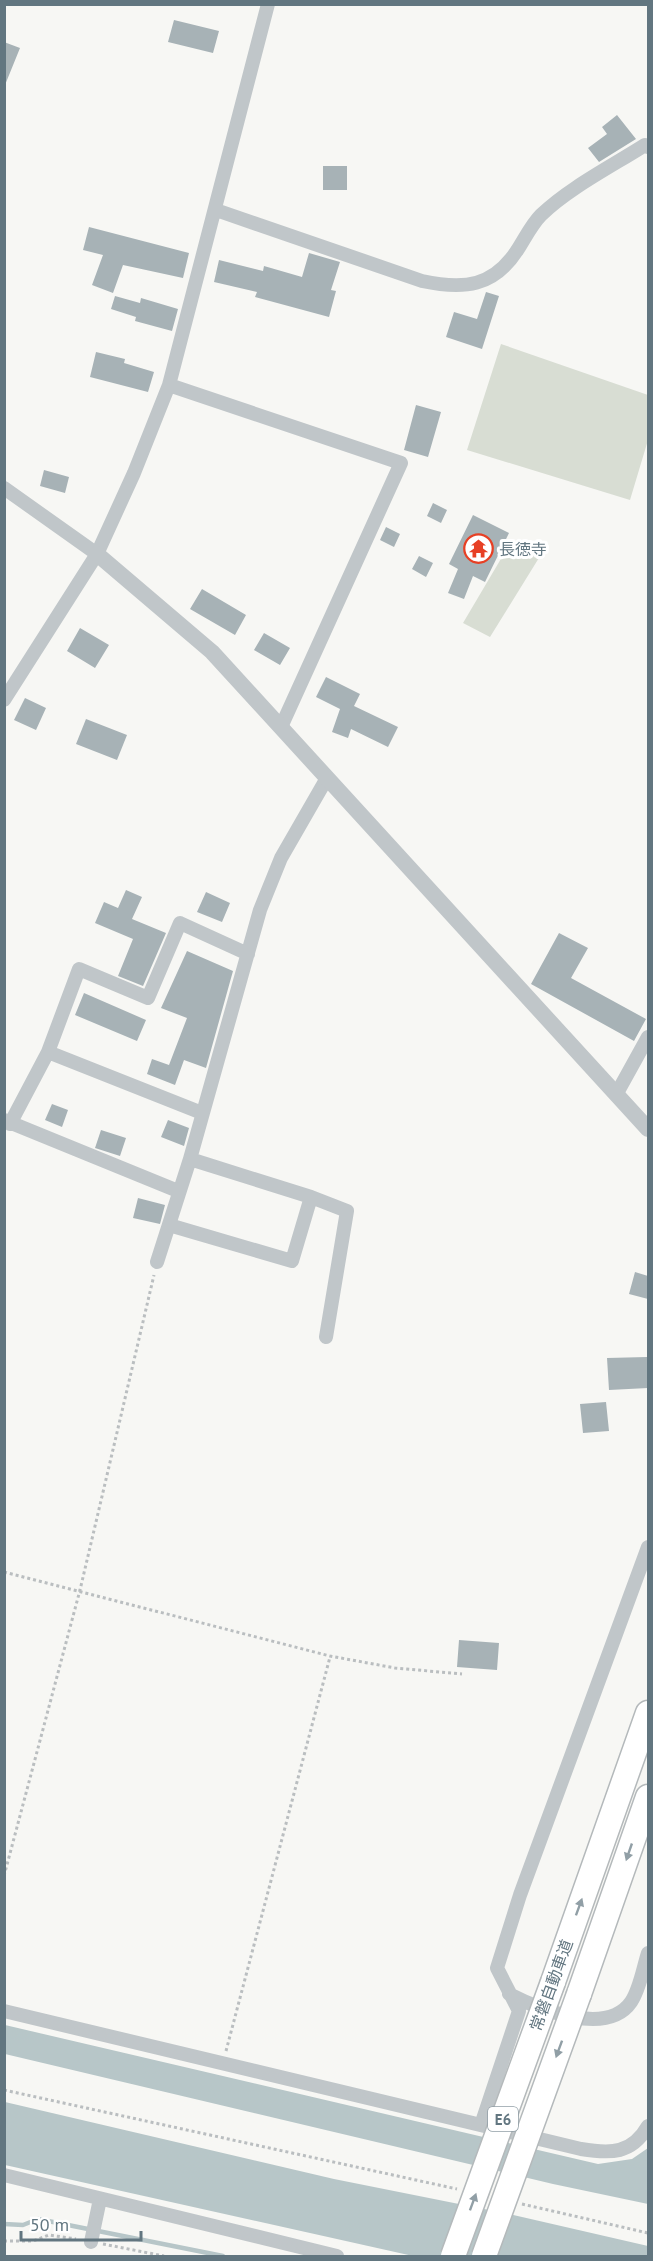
<svg xmlns="http://www.w3.org/2000/svg" width="653" height="2261" font-family="'PT Sans','Noto Sans JP',sans-serif">
<rect width="100%" height="100%" fill="#f7f7f4"/>
<path fill="#d8ddd3" d="M501 344 648 395V440L630 500 467 450Z
M512 540 542 553 490 637 463 623Z"/>
<path fill="#b7c6c8" d="M5 2025 598 2164 632 2159 648 2148V2204L553 2184 5 2054Z
M5 2102 334 2179 509 2214 648 2246V2256H413L5 2165Z"/>
<g fill="none" stroke-linecap="round" stroke-linejoin="round">
<path stroke="#b7c6c8" stroke-width="4.5" d="M4 2224 23 2225 38 2219 223 2256"/>
</g>
<path fill="#a7b2b6" d="M174 20 219 31 213 53 168 42Z
M4 42 20 48 5 85H4Z
M617 115 636 139 599 162 588 148 607 134 602 127Z
M323 166H347V190H323Z
M89 227 189 253 183 278 123 265 113 293 92 285 103 255 83 250Z
M309 253 340 262 331 290 336 291 329 317 255 297 257 292 214 282 219 260 263 271 264 266 302 277Z
M486 292 499 296 482 349 446 337 454 312 477 319Z
M115 296 140 303 141 298 178 309 172 331 135 321 136 317 111 309Z
M96 352 125 359 124 363 154 372 148 392 90 377Z
M416 405 441 412 428 457 404 450Z
M44 470 69 477 65 493 40 486Z
M433 503 447 510 441 523 427 516Z
M473 515 509 533 485 582 473 576 464 599 448 593 458 569 449 564Z
M386 527 400 534 394 547 380 540Z
M419 556 433 563 426 577 412 569Z
M202 589 246 615 235 635 190 609Z
M80 628 109 645 95 668 67 651Z
M264 633 290 648 280 665 254 650Z
M326 677 360 694 354 706 398 727 388 747 351 729 348 738 332 732 340 709 316 697Z
M25 698 46 708 36 730 14 720Z
M86 719 127 735 117 760 76 744Z
M126 890 142 897 132 919 166 933 143 986 118 976 133 939 95 923 104 902 118 908Z
M206 892 230 903 222 922 197 912Z
M559 933 588 948 571 978 646 1019 634 1041 531 984Z
M187 951 233 971 206 1068 184 1060 175 1085 147 1074 152 1059 169 1065 187 1018 161 1008Z
M84 993 146 1020 137 1041 75 1015Z
M52 1104 68 1110 62 1127 45 1120Z
M168 1120 189 1128 184 1146 161 1137Z
M101 1130 126 1138 120 1156 95 1148Z
M138 1198 165 1205 160 1224 133 1218Z
M635 1272 648 1276V1299L629 1294Z
M647 1357 648 1388 609 1390 607 1358Z
M606 1402 609 1431 583 1433 580 1404Z
M459 1640 499 1643 497 1670 457 1667Z"/>
<g fill="none" stroke-linecap="round" stroke-linejoin="round">
<defs>
<path id="motorway" d="M553 1982 648 1713
M579 1994 648 1797"/>
</defs>
<use href="#motorway" stroke="#b4b9bb" stroke-width="27"/>
<path stroke="#babec0" stroke-width="3" stroke-dasharray="3 3" stroke-linecap="butt" d="M4 1572 330 1656 395 1668 462 1674
M4 1876 80 1590 154 1275
M226 2051 330 1657
M4 2090 457 2189
M522 2204 648 2233
M4 2241H33L49 2235 76 2239
M103 2244 164 2256"/>
<path stroke="#c0c6c9" stroke-width="14" d="M216 210 422 281C464 290 494 287 518 249 525 238 532 224 541 215 569 188 612 166 645 145L648 147
M169 385 401 463 281 727
M4 488 97 554
M4 700 97 554 134 473 169 385 268 4
M48 1052 79 969 148 998 180 923 248 954
M617 1093 648 1037
M4 1120 178 1191
M10 1124 48 1052 202 1113
M311 1197 347 1211 326 1337
M169 1225 292 1261 311 1197 190 1159
M157 1262 190 1159 260 910 281 858 327 778
M509 1994C538 2009 607 2037 631 2002 640 1989 643 1968 648 1953
M4 2011 581 2149C611 2154 632 2154 648 2126
M481 2125 519 2011 497 1968 520 1895 648 1547
M4 2175 337 2256
M91 2242 100 2199"/>
<path stroke="#c0c6c9" stroke-width="16" d="M97 554 212 652 648 1129"/>
<use href="#motorway" stroke="#fff" stroke-width="24"/>
<defs>
<path id="motorway-bridge" d="M453 2256 553 1982
M484 2256 579 1994"/>
</defs>
<use href="#motorway-bridge" stroke="#b4b9bb" stroke-width="27" stroke-linecap="butt"/>
<use href="#motorway-bridge" stroke="#fff" stroke-width="24"/>
</g>
<defs><path id="oneway-solid" d="M-6-.8H1V-3.2L6.5 0L1 3.2V.8H-6Z" transform="scale(1.5)"/></defs>
<g fill="#919fa6">
<use href="#oneway-solid" transform="translate(629 1852) rotate(109)"/>
<use href="#oneway-solid" transform="translate(579 1907) rotate(-70)"/>
<use href="#oneway-solid" transform="translate(559 2049) rotate(110)"/>
<use href="#oneway-solid" transform="translate(473 2202) rotate(-70)"/>
</g>
<defs>
<symbol id="temple-ring" viewBox="-11 -11 22 22"><circle r="9.5" fill="#fff" stroke="#e74025" stroke-width="1.5"/><path d="M0-6L5-2H3V0L6.5 2.5H4V6H1.5V3h-3V6H-4V2.5H-6.5L-3 0V-2H-5Z" fill="#e74025"/></symbol>
</defs>
<g fill-rule="evenodd">
<use href="#temple-ring" x="462" y="532" width="33" height="33"/>
</g>
<g text-anchor="middle" dominant-baseline="central" stroke-width="6" stroke-linejoin="round" paint-order="stroke">
<rect fill="#fff" stroke="#919fa6" stroke-width="1.5" x="488" y="2107" width="30" height="24" rx="4.5"/>
<g font-size="15" font-weight="bold" fill="#627680">
<text x="503" y="2119">E6</text>
</g>
<g font-size="16" fill="#627680" stroke="#fff" text-anchor="start">
<text x="499" y="549">長徳寺</text>
</g>
<g font-size="16" fill="#627680" stroke="#fff">
<text transform="translate(551 1985) rotate(-70)">常磐自動車道</text>
</g>
</g>
<rect width="653" height="2261" fill="none" stroke="#627680" stroke-width="12"/>
<path d="M21 2231v9h120v-9" fill="none" stroke="#627680" stroke-width="3"/>
<text x="30" y="2231" font-size="18" fill="#627680" stroke="#ffffff" stroke-width="4.5" paint-order="stroke">50 m</text>
</svg>
